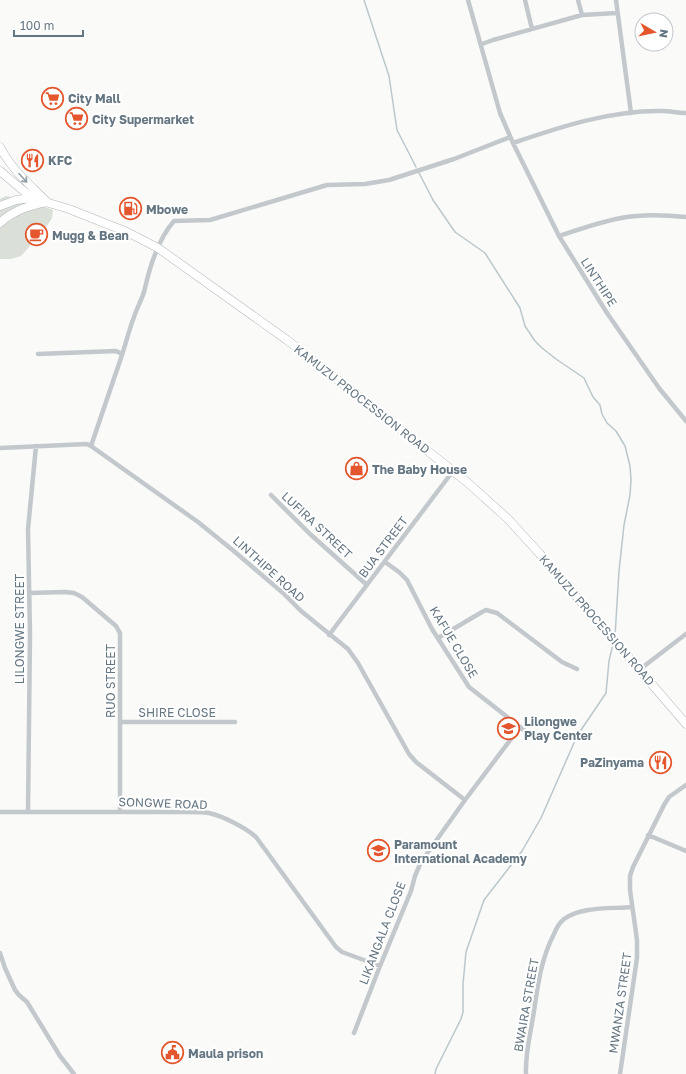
<svg xmlns="http://www.w3.org/2000/svg" width="686" height="1074" font-family="'Golos Text',sans-serif">
<rect width="100%" height="100%" fill="#fafaf8"/>
<path fill="#dadfd7" d="M6 196 26 200 53 210 52 218 44 230 34 236 29 247 21 256 11 259H0V199Z"/>
<g fill="none" stroke-linecap="round" stroke-linejoin="round">
<path stroke="#bbc7cb" stroke-width="1.5" d="M364 0 389 76 397 130 416 167
M418 171 433 200 455 232 485 253 520 308 525 326 535 341 542 348 556 359 584 378 593 397 600 405 602 414 607 423 616 431 625 446 630 466 631 480 630 495 624 525 619 571 615 636
M435 1074 436 1069 461 1019 463 1012V984L466 952 484 900 522 851 541 818 577 736 606 693 609 661 613 644"/>
<defs>
<path id="highway" d="M0 147C11 169 30 185 47 202 31 205 12 211 0 223
M0 171 32 198
M0 206 16 200 32 198 69 209 127 232 158 248 287 340 467 482 508 519 540 554 686 724"/>
</defs>
<use href="#highway" stroke="#b4b9bd" stroke-width="9"/>
<path stroke="#c3c8cc" stroke-width="4.5" d="M468 0 500 113 513 143 559 236 607 313 659 388 686 421
M525 0 532 29
M578 0 582 15
M616 0 631 113
M482 44 493 40 582 15 617 13
M513 143C560 127 611 110 662 111 670 111 678 113 686 113
M559 236C580 229 600 222 621 218 642 214 665 215 686 217
M38 354 116 351 120 353 122 355 91 446
M122 355C126 343 129 330 134 317 137 307 143 298 145 288 150 266 159 238 174 221L210 220 327 185 365 184 389 180 454 159 510 137
M0 448 87 444 91 446 198 522 235 552 283 593 301 611 348 649 358 663 409 754 416 762 465 800
M271 495 310 534 367 585
M385 562 399 572 407 580 432 629 469 687 534 738
M29 593 65 592 74 593 82 597 116 626 120 633V811
M329 635 453 471
M438 638 482 612 486 610 497 613 562 662 577 669
M639 670 686 634
M120 722H235
M0 812H188C195 812 202 812 209 813 223 816 246 828 256 837L336 947 342 952 380 966
M28 812 30 634 28 529 36 446
M648 835 686 851
M0 953 5 968 15 990 19 995 27 1002 60 1056 74 1074
M354 1033 380 966 411 891 415 876 421 862 465 800 520 727
M526 1074C525 1052 531 1032 534 1011 538 984 541 959 554 934 556 929 559 923 564 919 582 906 611 909 632 907
M620 1074 637 958V940L630 890V876L633 867 664 805 669 797 686 785"/>
<use href="#highway" stroke="#fff" stroke-width="8"/>
</g>
<defs><path id="oneway-shaft" d="M-6 0H5M1.5-3L5.5 0L1.5 3" fill="none" stroke-width="1.6" stroke-linecap="round" stroke-linejoin="round"/></defs>
<use stroke="#939fa8" href="#oneway-shaft" transform="translate(23 178) rotate(48)"/>
<defs>
<symbol id="supermarket-ring" viewBox="-11 -11 22 22"><circle r="9.5" fill="#fff" stroke="#e4572e" stroke-width="1.5"/><path d="M-6-5.5h2.5l.6 2H6L4.5 2H-2.5L-4.4-4H-6ZM-1.5 3.2a1.3 1.3 0 1 0 .1 0ZM3 3.2a1.3 1.3 0 1 0 .1 0Z" fill="#e4572e"/></symbol>
<symbol id="restaurant-ring" viewBox="-11 -11 22 22"><circle r="9.5" fill="#fff" stroke="#e4572e" stroke-width="1.5"/><path d="M-5-6h1v4h1v-4h1v4h1v-4h1v5L-1.5 .5V6h-2V.5L-5-1ZM5-6V6H3V1.5H1.5Q1.5-4 5-6Z" fill="#e4572e"/></symbol>
<symbol id="fuel-ring" viewBox="-11 -11 22 22"><circle r="9.5" fill="#fff" stroke="#e4572e" stroke-width="1.5"/><path d="M-5.5-6h7V0h2V4h1.3V-2.5L3-4.5l.8-.8L6-3V5H2.5V1h-1V6h-7ZM-4.2-4.7v3.2H.2V-4.7Z" fill="#e4572e"/></symbol>
<symbol id="cafe-ring" viewBox="-11 -11 22 22"><circle r="9.5" fill="#fff" stroke="#e4572e" stroke-width="1.5"/><path d="M-5.5-4.5H6V0H3Q3 3.5 0 3.5H-2.5Q-5.5 3.5-5.5 0ZM3-3.2v2h1.7v-2ZM-6 4.5H4V6H-6Z" fill="#e4572e"/></symbol>
<symbol id="shop-ring" viewBox="-11 -11 22 22"><circle r="9.5" fill="#fff" stroke="#e4572e" stroke-width="1.5"/><path d="M-5-2.5h2.3a2.7 3.5 0 0 1 5.4 0H5L5.5 6h-11ZM-1.5-2.5h3a1.5 2.3 0 0 0-3 0Z" fill="#e4572e"/></symbol>
<symbol id="school-ring" viewBox="-11 -11 22 22"><circle r="9.5" fill="#fff" stroke="#e4572e" stroke-width="1.5"/><path d="M0-5L7-2L0 1L-7-2ZM-4 1L0 2.5L4 1V4Q0 6-4 4Z" fill="#e4572e"/></symbol>
<symbol id="civic-ring" viewBox="-11 -11 22 22"><circle r="9.5" fill="#fff" stroke="#e4572e" stroke-width="1.5"/><path d="M-.6-6.5H3V-4.5H.6V-3L4-1V1h2V6H-6V1h2V-1L-.6-3ZM-1.2 2.5V6h2.4V2.5Z" fill="#e4572e"/></symbol>
</defs>
<g fill-rule="evenodd">
<use href="#supermarket-ring" x="40" y="86" width="25" height="25"/>
<use href="#supermarket-ring" x="64" y="106" width="25" height="25"/>
<use href="#restaurant-ring" x="20" y="148" width="25" height="25"/>
<use href="#fuel-ring" x="118" y="196" width="25" height="25"/>
<use href="#cafe-ring" x="24" y="222" width="25" height="25"/>
<use href="#shop-ring" x="344" y="456" width="25" height="25"/>
<use href="#school-ring" x="496" y="716" width="25" height="25"/>
<use href="#restaurant-ring" x="648" y="750" width="25" height="25"/>
<use href="#school-ring" x="366" y="838" width="25" height="25"/>
<use href="#civic-ring" x="160" y="1040" width="25" height="25"/>
</g>
<g text-anchor="middle" dominant-baseline="central" stroke-width="4" stroke-linejoin="round" paint-order="stroke">
<g font-size="12" font-weight="bold" fill="#657683" stroke="#fff" text-anchor="start">
<text x="68" y="98">City Mall</text>
<text x="92" y="119">City Supermarket</text>
<text x="48" y="160">KFC</text>
<text x="146" y="209">Mbowe</text>
<text x="52" y="235">Mugg &amp; Bean</text>
<text x="372" y="469">The Baby House</text>
<text x="524" y="721">Lilongwe<tspan x="524" dy="14">Play Center</tspan></text>
<text x="644" y="762" text-anchor="end">PaZinyama</text>
<text x="394" y="844">Paramount<tspan x="394" dy="14">International Academy</tspan></text>
<text x="188" y="1053">Maula prison</text>
</g>
<g font-size="12" fill="#657683" stroke="#fff">
<text transform="translate(599 282) rotate(57)">LINTHIPE</text>
<text transform="translate(362 399) rotate(38)">KAMUZU PROCESSION ROAD</text>
<text transform="translate(317 525) rotate(43)">LUFIRA STREET</text>
<text transform="translate(383 547) rotate(-53)">BUA STREET</text>
<text transform="translate(269 569) rotate(42)">LINTHIPE ROAD</text>
<text transform="translate(597 620) rotate(49)">KAMUZU PROCESSION ROAD</text>
<text transform="translate(19 629) rotate(-90)">LILONGWE STREET</text>
<text transform="translate(454 642) rotate(59)">KAFUE CLOSE</text>
<text transform="translate(110 681) rotate(-90)">RUO STREET</text>
<text x="177" y="712">SHIRE CLOSE</text>
<text transform="translate(163 803) rotate(2)">SONGWE ROAD</text>
<text transform="translate(382 933) rotate(-69)">LIKANGALA CLOSE</text>
<text transform="translate(620 1003) rotate(-82)">MWANZA STREET</text>
<text transform="translate(526 1005) rotate(-80)">BWAIRA STREET</text>
</g>
</g>
<g transform="translate(654 32) rotate(99)"><circle r="19" fill="#ffffff" stroke="#c1c8cd"/>
<path d="M0-3L7 15L0 10L-7 15Z" fill="#e4572e"/>
<text y="-6" font-size="11" font-weight="bold" text-anchor="middle" fill="#657683">N</text>
</g>
<path d="M14 30v6h69v-6" fill="none" stroke="#657683" stroke-width="2"/>
<text x="20" y="30" font-size="12" fill="#657683" stroke="#ffffff" stroke-width="3" paint-order="stroke">100 m</text>
</svg>
